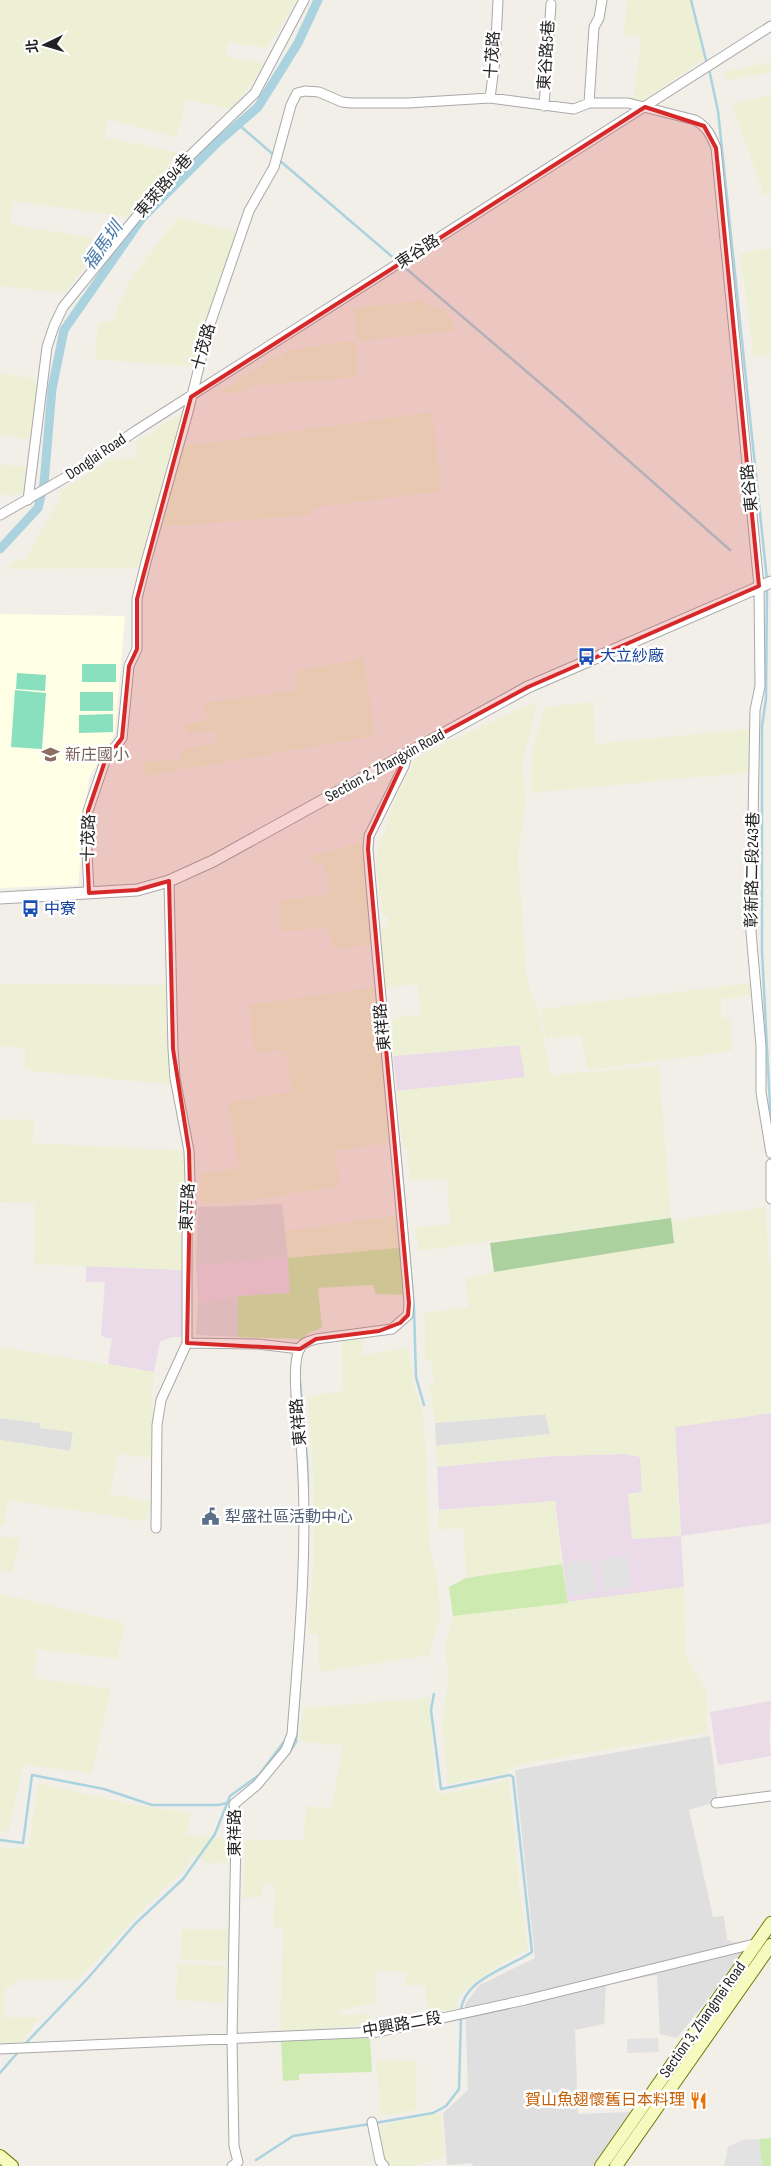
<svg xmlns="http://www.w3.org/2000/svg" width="771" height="2166" font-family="'Sofia Sans Condensed','Noto Sans TC',sans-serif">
<rect width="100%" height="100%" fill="#f2efe9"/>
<path fill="#e0dfdf" d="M282 1204 288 1258 196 1265 198 1207Z
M238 1296V1337L196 1335 198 1300 203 1302Z
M546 1414 550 1434 436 1446 435 1423Z
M0 1418 40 1423 41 1428 73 1432 70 1451 0 1440Z
M710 1736 718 1801 689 1810 713 1917 724 1916 727 1940 746 1945 743 1954 677 2038 660 2034 657 1975 606 1984 604 2024 575 2030 578 2114 630 2112 593 2166H473L472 2163 447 2165 443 2113 468 2090 465 2004 480 1985 535 1958 515 1770Z"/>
<path fill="#ebdbe8" d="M520 1045 525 1078 397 1091 393 1056Z
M288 1258 291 1293 238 1296 203 1302 198 1300 196 1265Z
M86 1266 185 1270 187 1337H172L160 1342 154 1372 108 1364 112 1339 101 1336 105 1282H86Z
M771 1413V1523L681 1536 684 1587 568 1603 555 1501 439 1510 437 1467 552 1456 626 1454 641 1457 642 1492 628 1494 681 1536 675 1427Z
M771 1701 769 1737 771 1756 718 1765 710 1712Z"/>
<path fill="#ffffe5" d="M0 614 125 616 115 733 89 778 78 885 0 888Z"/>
<path fill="#eef0d5" d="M0 0H297L267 48 227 42V57L264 63 234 110 186 99 182 119 176 137 107 119 105 137 179 153 127 217 14 201 9 224 105 240 65 293 0 286Z
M627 0H690L705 59 642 101 633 100 642 36 624 35Z
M771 62V72L727 80 724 72Z
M771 95V193L764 195 732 104Z
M178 218 242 233 198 367 95 359 98 323 112 321 133 275Z
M771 248V354L754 358 740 253Z
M425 300 431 309 440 308 452 319 454 331 358 341 356 338 354 308Z
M347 341 356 343 358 377 250 386 245 391 225 394 223 390 275 357 284 358 286 351Z
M0 373 33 378 37 386 32 440 0 435Z
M183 412 184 414 138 568 9 569 10 562 25 559 62 495 59 492 113 457 116 461 125 457 136 458V442Z
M432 412 442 491 309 508 310 515 162 527 184 446Z
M0 464 28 467 29 476H24L22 482 27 483 23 493 13 496 0 494Z
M364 658 375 736 145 776 144 762 180 759 184 749 219 742 215 730 188 734 186 724 207 720 204 703 296 690V671Z
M593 702 595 744 751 729 752 772 531 793 532 751 544 707Z
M531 703 537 705 522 764 526 800 518 856 527 981 539 1013 551 1075 659 1066 671 1218 419 1251 416 1227 450 1224 447 1180H410L407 1149 403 1148 397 1091 525 1077 519 1045 393 1056V1018L421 1015 417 984 385 988 379 928 388 926 387 916H383L381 896 379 895 376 857 394 802 415 758Z
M367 841 374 944 333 949 328 927 282 932 279 901 330 894 324 863 316 864 310 856Z
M750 983 752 995 721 999V1018L731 1019 732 1051 588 1070 581 1035 546 1039 540 1009Z
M0 984 169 985 175 1085 25 1070V1048L0 1046Z
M376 987 394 1142 335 1151 340 1186 240 1202 205 1204 200 1198V1174L239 1168 228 1103 292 1091 285 1050 254 1052 249 1005Z
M0 1119 34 1120 33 1143 188 1151 190 1206 185 1270 34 1264 35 1203 0 1202Z
M766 1207 768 1262 771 1263V1413L675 1427 681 1536 632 1539 628 1494 642 1492 640 1457 626 1454 552 1456 437 1467 436 1446 550 1434 545 1414 435 1423 429 1384 434 1383 432 1361 425 1360V1313L469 1307 465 1279 494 1272 674 1243 671 1221Z
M406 1214 408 1247 288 1258 285 1231Z
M361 1338 363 1355 408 1348 415 1389 424 1417 430 1551 437 1576 441 1618 430 1646 431 1655 319 1672 318 1634H309L308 1631 314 1559 313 1468 308 1396 343 1391 342 1339Z
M0 1347 154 1372 152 1394 155 1459 118 1453 110 1494 152 1502V1507L144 1521 8 1500 4 1526 0 1525V1440L70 1451 73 1432 40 1428V1423L0 1418Z
M555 1501 562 1564 466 1578 464 1528 438 1530 439 1510Z
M0 1536 20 1539 12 1572 0 1570Z
M684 1587 686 1657 707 1692V1733L520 1764 504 1774 448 1784 442 1726 448 1679 445 1645 453 1616Z
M0 1594 125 1623 117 1659 37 1649 34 1678 111 1689 92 1773 23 1765 9 1831H0Z
M430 1698 435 1790 444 1794 509 1780 519 1887 528 1949 489 1972 461 1994 455 2008 427 2014 425 1985 405 1986 406 1972 376 1970 375 2003 340 2010 339 2015 368 2014 371 2018 369 2025 280 2032 283 1928 273 1927 275 1885 264 1883 261 1897 243 1898 245 1840H304L306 1806 331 1808 343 1746 299 1741 304 1708Z
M38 1783 129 1804 191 1813 187 1835 229 1839 228 1862 210 1864 193 1856 187 1866 145 1907 78 1980H15L14 1985 5 1989 4 2017 39 2018 21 2042 0 2043V1849L29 1847Z
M182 1929 229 1930 228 1961 181 1959Z
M178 1964 227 1966 225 2003 176 2000Z
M376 2060 416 2061 417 2110 381 2116Z
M441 2113 445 2157 414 2166H389L383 2160 377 2126Z"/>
<path fill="#cdebb0" d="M408 1247 410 1295 376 1294 373 1285 318 1288 322 1328 308 1333 303 1339 238 1337V1296L290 1293 288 1258Z
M562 1564 568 1603 453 1616 449 1587 466 1578Z
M370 2038 372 2072 299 2074V2080L283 2081 281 2041Z
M771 2138V2166H762L759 2139Z"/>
<path fill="#add19e" d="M671 1218 674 1243 494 1272 490 1243Z"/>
<path fill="#88e0be" d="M82 664H116V682H82Z
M17 673 46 675 45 691 16 689Z
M15 690 46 693 42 749 11 747Z
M80 692H113V711H80Z
M113 714V732L79 733V715Z"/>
<path fill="#e2e2e2" d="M627 1556 631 1587 603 1591 600 1559Z
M593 1560 596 1592 568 1595 565 1563Z
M658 2038 659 2052 627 2053V2039Z
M759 2139 762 2166H724L728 2147 742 2140Z"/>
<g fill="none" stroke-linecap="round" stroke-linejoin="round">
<path stroke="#aad3df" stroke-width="2.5" d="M691 0 707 64
M709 69 718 111 767 580
M238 124 275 156
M279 160 561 401 730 550
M767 588 766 699 762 726V951L771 1125
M399 1141 414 1308 416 1377 424 1405
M300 1381 307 1459 308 1486
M434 1694 431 1710 441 1789 510 1775 513 1777 532 1952C510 1967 463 1979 461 2011
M289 1753 296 1742 300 1683
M0 1840 23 1843 32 1775 104 1789 152 1805H218L227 1803
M240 1847V1835
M24 2045 88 1978 135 1924 183 1879 215 1834 230 1796 259 1775 286 1739
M0 2073 19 2051
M375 2123 433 2113 446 2106 459 2089 461 2017
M256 2160 293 2136 370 2124"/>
<path stroke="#aad3df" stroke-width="9" d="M0 549 38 508 44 483 52 389 64 330 142 218 219 141 258 107 298 43 318 0"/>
<defs>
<path id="minor" d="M490 98 495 60 498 0
M589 103 594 27 599 18 602 0
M544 106 551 4
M28 500 47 347 54 326 63 307 172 173 255 93 304 0
M0 515 75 472 137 430 771 26
M89 893 87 849 88 811 105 761 122 738 129 666 137 649V599L146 562 188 412 208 330 249 211 274 167 291 105 297 93 305 91 319 92 342 102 351 103H408L490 98 574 109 589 103H628L695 120C707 127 711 135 716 148L759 586 760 686 755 710 751 932 761 1046V1092L771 1153
M771 1164V1199
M187 1343 257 1344 300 1349
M156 1528 157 1425 161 1400 187 1343V1235L191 1210 189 1151 175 1078 173 1049 169 881
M716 1803 771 1796
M0 2049 378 2032 525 2000 758 1943
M372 2122 380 2161 384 2166
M232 2166 238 2162 234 2146 232 2039 236 1834 234 1804 257 1785 286 1750 292 1734C299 1643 308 1550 302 1458 301 1434 289 1367 300 1348 303 1342 310 1341 316 1339L392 1329 408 1315 409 1303C397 1152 380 1001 368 849L369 836 404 766 408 752"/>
<path id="tertiary" d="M0 898 137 890 169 881 213 861 528 687 771 582"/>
<path id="secondary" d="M0 2156 12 2166
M601 2166 771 1923
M616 2166 771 1945"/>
</defs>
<use href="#minor" stroke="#a9a9a9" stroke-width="11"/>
<use href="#tertiary" stroke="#a9a9a9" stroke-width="13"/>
<use href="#secondary" stroke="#707d05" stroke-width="14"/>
<use href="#minor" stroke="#fff" stroke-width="9"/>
<use href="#tertiary" stroke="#fff" stroke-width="11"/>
<use href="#secondary" stroke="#f7fabf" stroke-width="12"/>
</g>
<path fill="#d62828" fill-opacity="0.2" stroke="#d62828" stroke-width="4" stroke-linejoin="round" d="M645 107 704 126 716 148 759 586 528 687 408 752 369 836 368 849 409 1303 408 1315 400 1323 379 1331 316 1339 300 1349 187 1343 190 1193 189 1151 173 1049 169 881 137 890 89 893 87 849 88 811 105 761 122 738 129 666 137 649V599L191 397Z"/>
<defs>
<symbol id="bus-bare" viewBox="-9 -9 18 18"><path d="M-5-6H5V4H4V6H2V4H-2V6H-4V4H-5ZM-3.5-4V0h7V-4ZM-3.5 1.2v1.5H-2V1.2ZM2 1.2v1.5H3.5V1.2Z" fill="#1a4fb4" stroke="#fff" stroke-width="2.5" paint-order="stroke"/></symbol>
<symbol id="school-bare" viewBox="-9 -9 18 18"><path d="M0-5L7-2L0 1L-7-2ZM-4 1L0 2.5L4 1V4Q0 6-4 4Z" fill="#8d6e63" stroke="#fff" stroke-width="2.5" paint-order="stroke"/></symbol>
<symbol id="civic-bare" viewBox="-9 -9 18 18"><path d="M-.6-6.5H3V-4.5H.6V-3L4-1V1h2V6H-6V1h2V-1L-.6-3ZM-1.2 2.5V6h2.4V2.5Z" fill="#5c6f8a" stroke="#fff" stroke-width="2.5" paint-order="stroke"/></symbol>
<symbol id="restaurant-bare" viewBox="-9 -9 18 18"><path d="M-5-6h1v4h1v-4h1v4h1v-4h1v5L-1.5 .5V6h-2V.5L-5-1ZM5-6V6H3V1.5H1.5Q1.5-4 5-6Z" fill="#e8710a" stroke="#fff" stroke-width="2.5" paint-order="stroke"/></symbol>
</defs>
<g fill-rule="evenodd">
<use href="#bus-bare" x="574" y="644" width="25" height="25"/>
<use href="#school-bare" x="38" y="742" width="25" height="25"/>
<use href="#bus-bare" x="18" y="896" width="25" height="25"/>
<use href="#civic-bare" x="198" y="1504" width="25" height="25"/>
<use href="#restaurant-bare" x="686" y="2088" width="25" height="25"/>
</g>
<g text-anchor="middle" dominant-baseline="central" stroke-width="5" stroke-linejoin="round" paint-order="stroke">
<g font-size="16" fill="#222" stroke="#fff">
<text transform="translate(493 55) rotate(-86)">十茂路</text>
<text transform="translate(547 55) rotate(-86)">東谷路5巷</text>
<text transform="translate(164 186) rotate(-49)">東萊路94巷</text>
<text transform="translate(418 252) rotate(-33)">東谷路</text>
<text transform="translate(204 347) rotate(-74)">十茂路</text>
<text transform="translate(96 457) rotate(-34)">Donglai Road</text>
<text transform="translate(750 488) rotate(-96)">東谷路</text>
<text transform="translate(385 766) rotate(-29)">Section 2, Zhangxin Road</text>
<text transform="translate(89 838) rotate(-88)">十茂路</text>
<text transform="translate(753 870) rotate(-89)">彰新路二段243巷</text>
<text transform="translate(383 1027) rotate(-96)">東祥路</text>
<text transform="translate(188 1207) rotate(-87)">東平路</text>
<text transform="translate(299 1422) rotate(-95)">東祥路</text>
<text transform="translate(235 1833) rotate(-90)">東祥路</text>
<text transform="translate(703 2020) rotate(-55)">Section 3, Zhangmei Road</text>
<text transform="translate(402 2025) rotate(-10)">中興路二段</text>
</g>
<g font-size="16" fill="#164399" stroke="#fff" text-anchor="start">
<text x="600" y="656">大立紗廠</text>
<text x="44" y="909">中寮</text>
</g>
<g font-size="16" fill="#785e54" stroke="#fff" text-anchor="start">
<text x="65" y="755">新庄國小</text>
</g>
<g font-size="16" fill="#4e5e75" stroke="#fff" text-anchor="start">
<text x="225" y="1517">犁盛社區活動中心</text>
</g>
<g font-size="16" fill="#c56008" stroke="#fff" text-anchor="end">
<text x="685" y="2100">賀山魚翅懷舊日本料理</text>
</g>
<g font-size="18" font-style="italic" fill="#4a7aab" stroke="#fff">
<text transform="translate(103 246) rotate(-55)">福馬圳</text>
</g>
</g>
<g transform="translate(45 45) rotate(265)" stroke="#ffffff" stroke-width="4" paint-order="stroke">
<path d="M0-4L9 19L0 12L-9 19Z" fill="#222222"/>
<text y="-8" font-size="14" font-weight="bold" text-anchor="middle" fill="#222222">北</text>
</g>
</svg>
